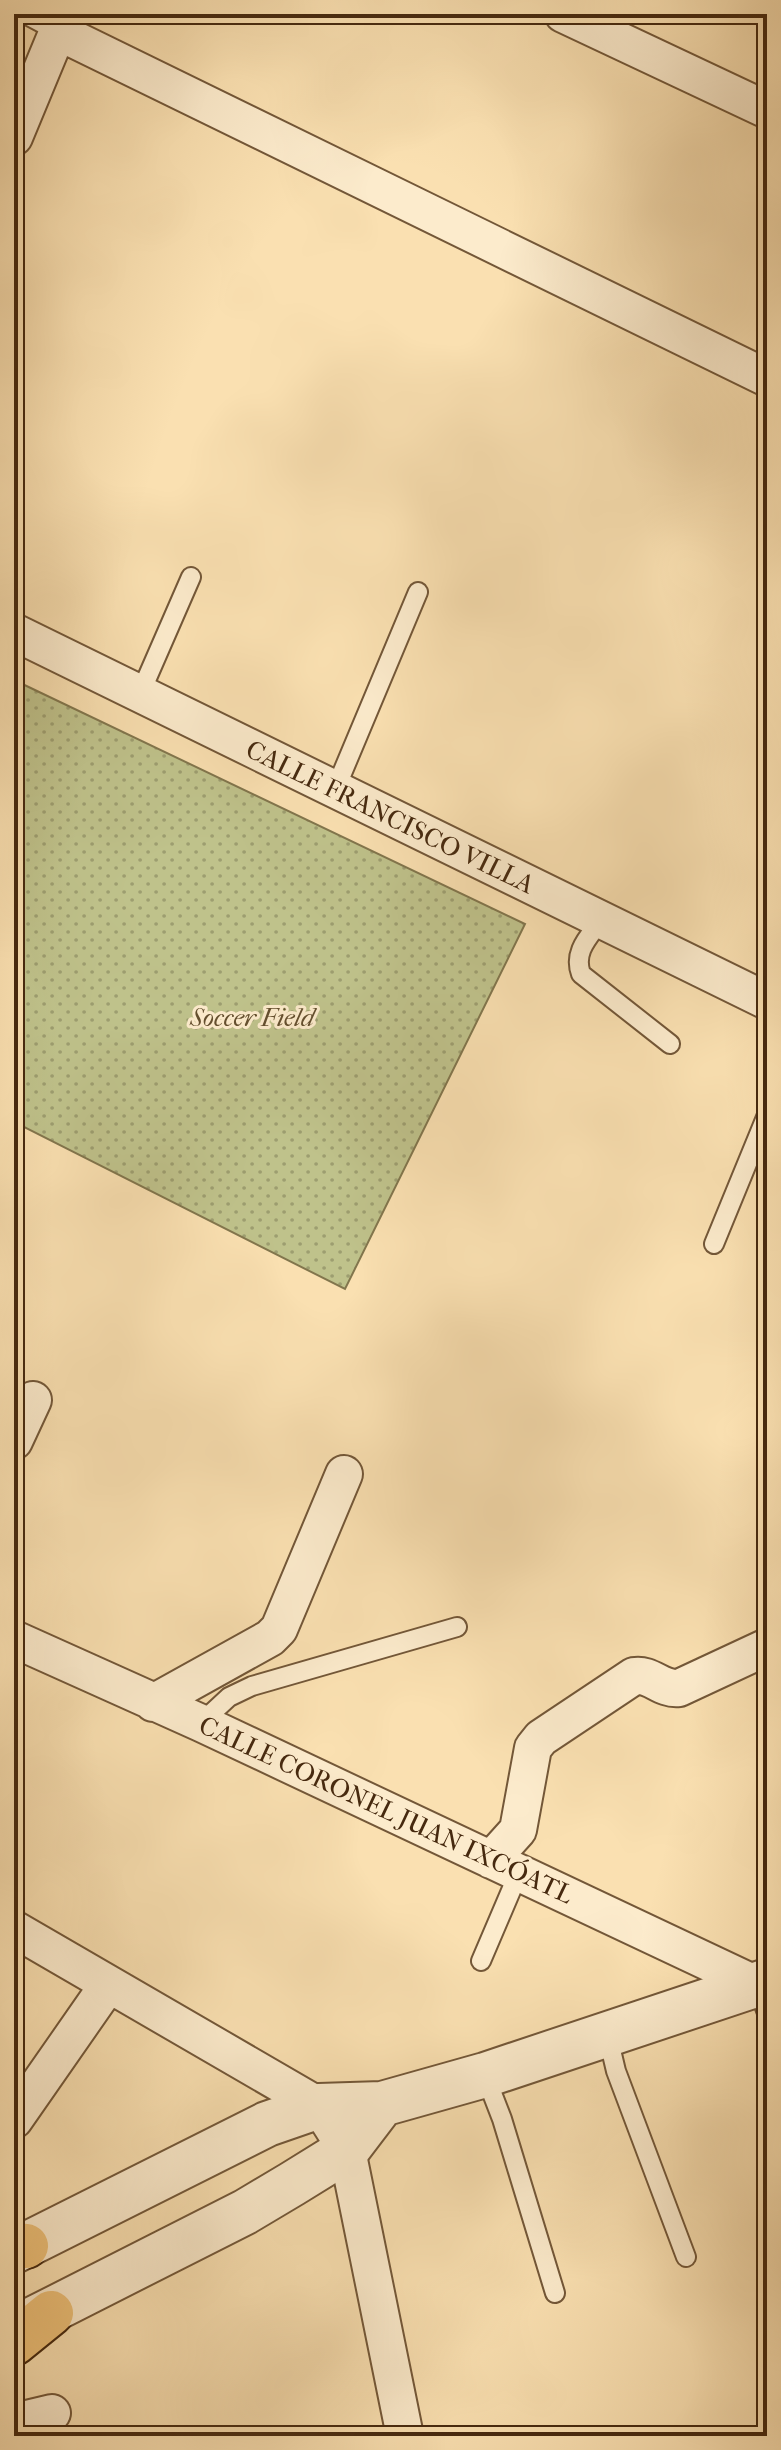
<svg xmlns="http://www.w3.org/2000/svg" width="781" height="2450" font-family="'IM FELL French Canon',serif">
<defs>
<pattern id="park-dots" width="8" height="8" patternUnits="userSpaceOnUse" patternTransform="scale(2)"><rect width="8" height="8" fill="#bfc28b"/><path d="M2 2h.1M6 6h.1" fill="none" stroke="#9d9e70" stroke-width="1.8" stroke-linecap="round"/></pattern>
</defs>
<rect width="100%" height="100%" fill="#fae0b1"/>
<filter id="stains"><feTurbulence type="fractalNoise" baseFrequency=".0025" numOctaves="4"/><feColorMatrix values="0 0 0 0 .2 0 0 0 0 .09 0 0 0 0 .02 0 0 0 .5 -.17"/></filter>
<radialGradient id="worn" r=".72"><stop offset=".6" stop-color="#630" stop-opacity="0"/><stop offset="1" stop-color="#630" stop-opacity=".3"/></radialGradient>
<path fill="url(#park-dots)" stroke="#82764d" stroke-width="2" d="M14 680 525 924 345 1289 14 1122Z"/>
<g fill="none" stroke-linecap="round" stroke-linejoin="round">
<defs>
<path id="service" d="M25 14 59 32
M140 694 191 577
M335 790 418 592
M601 920C588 938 573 952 581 974L670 1044
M714 1244 767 1115
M201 1723 229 1697 252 1686 457 1627
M481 1961 519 1872
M757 1985 767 2013
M607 2033 616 2071 686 2257
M485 2075 502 2119 555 2293"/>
<path id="minor" d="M563 14 767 110
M59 32 767 378
M14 137 65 14
M14 632 767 1001
M14 1441 33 1400
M14 1639 201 1723 757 1985
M153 1703 270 1638 279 1629 344 1474
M491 1860 518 1830 533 1748 541 1738 634 1676C651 1673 661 1690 679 1688L767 1647
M14 1929 319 2106 347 2150 405 2436
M14 2120 108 1985
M14 2422 52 2413"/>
<path id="tertiary" d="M14 2251 267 2124 319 2106 382 2104 485 2075 767 1981
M16 2328 245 2212 292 2184 347 2150 382 2104"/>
<path id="primary" d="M14 2245 26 2246
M14 2343 51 2313"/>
</defs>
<use href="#service" stroke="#735738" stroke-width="22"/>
<use href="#minor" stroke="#735738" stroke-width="40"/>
<use href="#tertiary" stroke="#735738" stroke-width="48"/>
<use href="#primary" stroke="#46290f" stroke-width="48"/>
<use href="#service" stroke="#fcebcc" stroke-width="18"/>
<use href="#minor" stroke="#fcebcc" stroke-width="36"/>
<use href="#tertiary" stroke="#fcebcc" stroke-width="44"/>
<use href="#primary" stroke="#edc078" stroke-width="44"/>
</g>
<g text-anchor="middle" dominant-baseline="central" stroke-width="6" stroke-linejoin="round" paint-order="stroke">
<g font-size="26" fill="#46290f" stroke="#fcebcc">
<text transform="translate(390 817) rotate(26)">CALLE FRANCISCO VILLA</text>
<text transform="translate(386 1810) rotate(25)">CALLE CORONEL JUAN IXCÓATL</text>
</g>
<g font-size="26" font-style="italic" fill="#644f2e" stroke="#fcebcc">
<text x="252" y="1017">Soccer Field</text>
</g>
</g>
<rect width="781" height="2450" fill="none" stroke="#fae0b1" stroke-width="48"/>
<rect x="16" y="16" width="749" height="2418" fill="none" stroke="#46290f" stroke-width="4"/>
<rect x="24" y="24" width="733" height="2402" fill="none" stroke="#46290f" stroke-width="2"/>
<rect width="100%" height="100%" filter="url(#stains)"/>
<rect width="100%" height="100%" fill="url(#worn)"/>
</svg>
